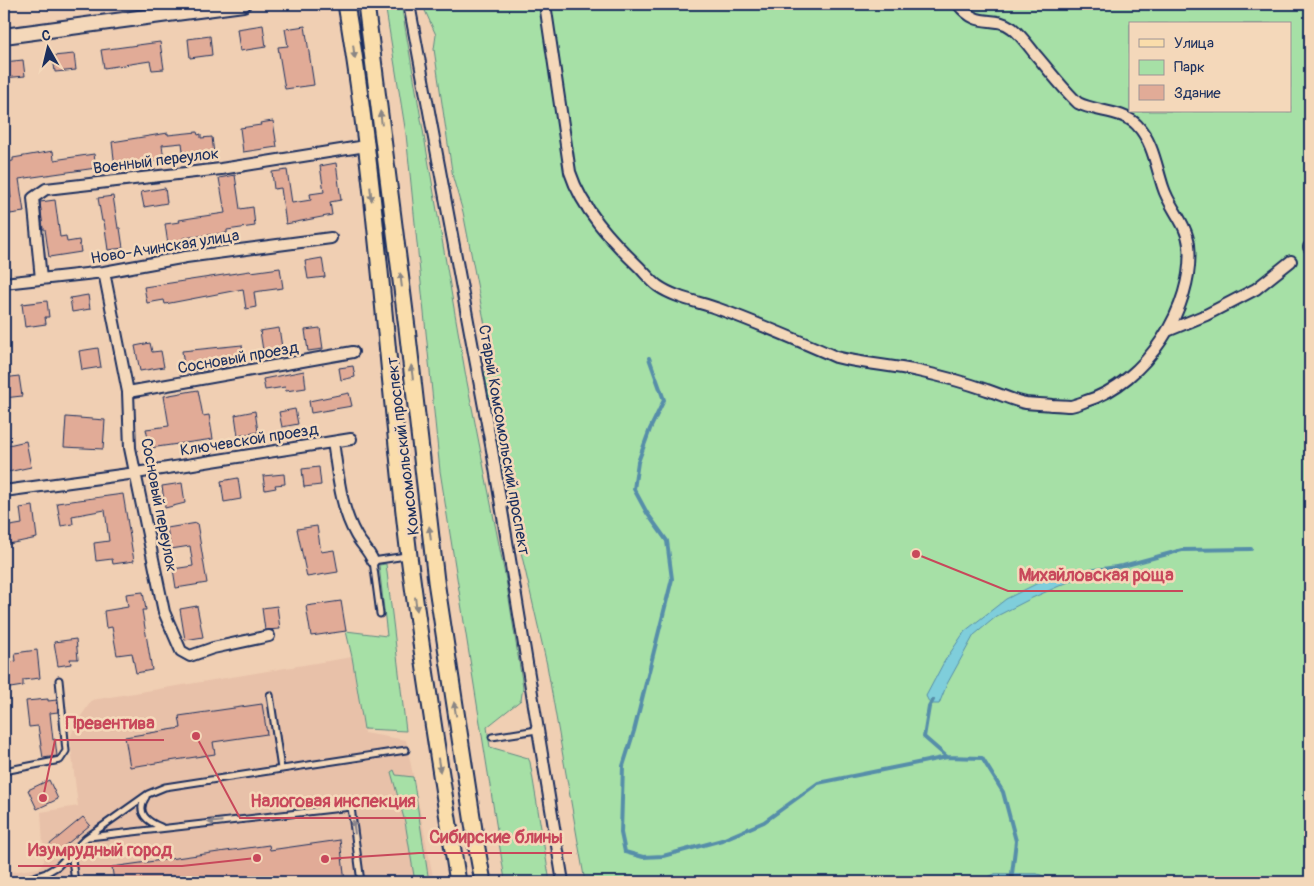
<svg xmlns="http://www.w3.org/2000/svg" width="1314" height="886" font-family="Pangolin,sans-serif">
<rect width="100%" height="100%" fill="#f0cfb3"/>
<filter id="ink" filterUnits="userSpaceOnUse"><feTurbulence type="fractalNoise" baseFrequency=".02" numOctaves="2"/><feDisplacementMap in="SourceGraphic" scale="10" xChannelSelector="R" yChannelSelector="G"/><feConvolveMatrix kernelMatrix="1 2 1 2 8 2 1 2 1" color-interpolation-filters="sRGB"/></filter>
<g filter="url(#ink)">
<path fill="#e8c1a9" d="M352 657 364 733 406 740 434 882H4V873L39 868 44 861 41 812 78 806 70 739 75 725 92 700Z"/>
<path fill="#a6e0a6" stroke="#608882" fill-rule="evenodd" d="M385 4H401L466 377 506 580 523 687 521 700 487 727 490 747 528 758 530 762 550 882H505V880L440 471 406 134Z
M422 4H1310V882H1075L1057 880 1037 874H995L977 882H585L547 665 481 378 492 361 463 212 453 178 434 49 436 35ZM1130 24H1290V111H1130Z
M386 564 406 731 364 729 352 657 346 631 387 636 379 565Z
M394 770 396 775 413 777 429 882H415L405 822 391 772Z"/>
<path fill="#7fcedb" stroke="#578ea9" d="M1073 570 1082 576 1032 598 997 616 974 635 947 684 939 704H930L926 696 944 662 965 631 1006 599 1044 580Z
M995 874H1037L1057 880 1075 882H977Z"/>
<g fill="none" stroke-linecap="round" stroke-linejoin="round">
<path stroke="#436f90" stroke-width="1" d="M989 882C1003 876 1032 878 1047 882"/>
<path stroke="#578ea9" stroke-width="4" d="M649 358 664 400 650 429 638 462 634 489 647 513 667 541 672 579 634 731 623 766 621 833 625 852 643 857 663 856 722 840 764 822 818 783 947 757
M1076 575 1089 571 1123 566 1182 550 1251 549
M933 700 929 707 924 737 947 757 982 758 1003 792 1016 841 1011 882"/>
</g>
<path fill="#e1ab97" stroke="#1b2f5e" d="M263 25 266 47 240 51 237 29Z
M305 26 314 85 285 89 278 47 288 46 285 29Z
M210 36 212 55 190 58 188 39Z
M160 42 164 69 152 70 150 61 104 68 101 50Z
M74 54 76 70 55 72 53 56Z
M23 60 25 76 4 78V62Z
M273 121 277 147 243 152 240 128 261 125 260 123Z
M197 132 198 135 201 134V138L212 137 214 154 184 158 182 143 162 145 164 160 115 167 112 142 168 133V135Z
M53 151 54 160 94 154 96 168 19 179 24 212 10 214 8 198H11L6 162 13 161V158Z
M336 163 341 200 330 202 332 215 286 224 281 188 274 189 272 172 287 170 292 203 311 200 310 194 324 192 320 166Z
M235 175 240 209 253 207 255 226 227 230V233L183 238 185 248 169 251 165 224 180 222 179 220 191 218 225 213 219 178Z
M165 188 167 203 144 207 141 192Z
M113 196 118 228H120L123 248 108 250 104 221H102L98 198Z
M55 200 60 237 66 236 67 242 79 240 81 252 49 257 45 229H43L40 202Z
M322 258 325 277 308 279 305 261Z
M280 268 283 288 254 292 256 307 246 309 243 289 165 304 164 300 147 303 144 287 250 271 251 272Z
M88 295 90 309 72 312 70 298Z
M47 301 49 317H45L46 324 25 327 22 304Z
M279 328 283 354 264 357 260 331Z
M320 328 323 349 308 351 305 330Z
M150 343 152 352 161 351 164 367 140 371 135 346Z
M242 345 244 362 226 365V367L185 373 182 351Z
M98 348 101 367 82 370 79 351Z
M353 366 355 377 341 380 339 368Z
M304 371 306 388 286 391 285 387 265 390 263 379Z
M19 376 22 396 4 398V378Z
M198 390 203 416 209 415 213 439 150 448 146 429 169 426 164 396Z
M349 393 352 406 311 413 309 401Z
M295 409 298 424 282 427 279 412Z
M255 411 258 432 238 436 235 415Z
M66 417 105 420 103 449 64 447Z
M26 441 31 467 8 472 4 446Z
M319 467 321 485 304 487 302 469Z
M284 474 285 484 275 485 276 488 265 490 263 476Z
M238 478 241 499 224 502 221 481Z
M182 483 185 503 165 508 162 486Z
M123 494 134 561 113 564 112 559 96 561 94 543 109 541 105 510 72 516 73 524 61 526 57 503Z
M33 506 37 538 4 545V527L22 524 20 508Z
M197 523 207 583 176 588 173 569 193 566 190 546 171 549 167 528Z
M317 526 321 552 334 550 338 572 307 577 297 529Z
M143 592 146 610H142L152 670 136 673 132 653 117 655 112 627 106 628 104 611 128 607 126 594Z
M341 601 346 631 311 636 306 606Z
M197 606 203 637 185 640 180 609Z
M277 606 280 629 265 630 262 608Z
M76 639 78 659H70L71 664 58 666 54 642Z
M37 650 40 678 23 680V686L4 689V663L16 661 15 653Z
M48 699V701L57 700 58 712 50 713 53 740 55 739 57 756 43 758 38 726 29 727 26 701Z
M262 704 267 734 213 742 215 754 130 767 125 737 181 728 179 716Z
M49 780 58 799 37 809 28 790Z
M83 817 90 825 56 853 49 845Z
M340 840 345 882H114L112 867 269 845 270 850Z"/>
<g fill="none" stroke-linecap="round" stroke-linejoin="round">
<defs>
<path id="lane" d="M380 614 373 561 406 556
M270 695 281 769
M492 737 537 730
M4 771 60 760 66 751 59 680
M146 797C135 813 148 822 161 827
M89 837 351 807 361 882
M71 852 75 882
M7 882 25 880 46 873 58 866 86 838 148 794 165 787 406 750"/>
<path id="street" d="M409 4 492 450 563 882
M545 4 570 172C582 209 611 240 639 267 645 273 651 281 658 286 675 298 700 302 719 309 758 323 797 340 836 357 863 364 891 365 918 371 941 376 964 382 987 390 1000 394 1013 401 1026 403 1035 404 1044 404 1052 405 1058 405 1065 406 1071 406 1076 405 1081 403 1086 401 1145 383 1195 307 1189 245 1187 224 1169 207 1163 187 1156 166 1153 142 1137 125 1123 110 1095 112 1078 103 1062 88 1049 70 1035 54 1028 45 1021 35 1012 28 993 14 978 30 958 4
M1309 247 1310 246
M104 272 128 392 130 448 164 612 181 651 190 656 213 648 269 636
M41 279 33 198 46 189 221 169 366 146
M4 283 104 272 186 257 331 238
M1167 331 1206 315 1256 289 1291 261
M128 392 353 352
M333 442C338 473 340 507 356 535 361 544 369 551 373 561
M4 491 136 473 351 439"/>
<path id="secondary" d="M4 36 243 4"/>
<path id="primary" d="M346 4C377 187 387 373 409 556 423 665 441 774 458 882
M366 4 407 328 436 581 476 843 483 882"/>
</defs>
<use href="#lane" stroke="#1b2f5e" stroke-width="9"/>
<use href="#street" stroke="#1b2f5e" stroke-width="14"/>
<use href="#secondary" stroke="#1b2f5e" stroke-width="18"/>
<use href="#primary" stroke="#1b2f5e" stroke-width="19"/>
<use href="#lane" stroke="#f4d8ba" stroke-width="5"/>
<use href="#street" stroke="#f4d8ba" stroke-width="10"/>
<use href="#secondary" stroke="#f4d8ba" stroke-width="14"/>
<use href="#primary" stroke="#faddab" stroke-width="15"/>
</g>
<defs><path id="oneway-solid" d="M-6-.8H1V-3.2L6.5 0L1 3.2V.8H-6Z" transform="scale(1.25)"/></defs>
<g fill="#8a8684">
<use href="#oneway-solid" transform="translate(354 52) rotate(83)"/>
<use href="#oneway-solid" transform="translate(381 118) rotate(-97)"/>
<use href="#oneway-solid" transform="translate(371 194) rotate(84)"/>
<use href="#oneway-solid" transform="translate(401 280) rotate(-97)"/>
<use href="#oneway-solid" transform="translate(412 372) rotate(-97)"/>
<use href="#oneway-solid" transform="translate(430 533) rotate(-97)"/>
<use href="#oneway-solid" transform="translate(416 604) rotate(82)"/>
<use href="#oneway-solid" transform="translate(455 709) rotate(-99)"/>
<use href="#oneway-solid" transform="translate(439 765) rotate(81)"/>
</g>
<g fill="#88848c">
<use href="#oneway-solid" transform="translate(215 822) rotate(174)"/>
<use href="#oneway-solid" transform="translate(354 827) rotate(-98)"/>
</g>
</g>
<g text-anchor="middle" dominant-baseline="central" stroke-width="5" stroke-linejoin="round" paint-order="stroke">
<g font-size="16" fill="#1b2f5e" stroke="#f4d8ba">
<text transform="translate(156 161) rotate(-7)">Военный переулок</text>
<text transform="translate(165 247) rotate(-9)">Ново-Ачинская улица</text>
<text transform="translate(238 358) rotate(-10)">Сосновый проезд</text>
<text transform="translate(249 440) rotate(-9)">Ключевской проезд</text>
<text transform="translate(504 440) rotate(80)">Старый Комсомольский проспект</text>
<text transform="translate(403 446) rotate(-97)">Комсомольский проспект</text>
<text transform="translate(159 505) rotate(79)">Сосновый переулок</text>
</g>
</g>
<path fill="none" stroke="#c8485b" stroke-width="2" d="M916 554L1008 591H1183M43 798L55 740H164M196 736L240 818H426M325 859L419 853H572M257 858L182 866H18"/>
<g fill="#c8485b" stroke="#f4d8ba" stroke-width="2">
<circle cx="916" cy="554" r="5"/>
<circle cx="43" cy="798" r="5"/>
<circle cx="196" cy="736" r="5"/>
<circle cx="325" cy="859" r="5"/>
<circle cx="257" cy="858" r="5"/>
</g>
<g font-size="18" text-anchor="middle" font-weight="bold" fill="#c8485b" stroke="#f4d8ba" stroke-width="5" stroke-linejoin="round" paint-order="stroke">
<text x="1096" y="581">Михайловская роща</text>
<text x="110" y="729">Превентива</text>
<text x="333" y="807">Налоговая инспекция</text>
<text x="496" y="843">Сибирские блины</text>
<text x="100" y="856">Изумрудный город</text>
</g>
<rect width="1314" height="886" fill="none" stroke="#f4d8ba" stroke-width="20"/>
<rect x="10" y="10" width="1294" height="866" fill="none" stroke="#1b2f5e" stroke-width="2" filter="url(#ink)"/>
<rect x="1129" y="22" width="162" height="90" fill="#f4d8ba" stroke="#9d9495"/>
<rect x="1139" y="39" width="25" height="8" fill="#faddab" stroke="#9d9495"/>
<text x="1174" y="48" font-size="15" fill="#1b2f5e">Улица</text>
<rect x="1139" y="60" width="25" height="15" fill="#a6e0a6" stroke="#9d9495"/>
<text x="1174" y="72" font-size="15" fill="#1b2f5e">Парк</text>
<rect x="1139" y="85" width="25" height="15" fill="#e1ab97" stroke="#9d9495"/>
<text x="1174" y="98" font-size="15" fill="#1b2f5e">Здание</text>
<g transform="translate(48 48) rotate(352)" stroke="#f4d8ba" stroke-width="4" paint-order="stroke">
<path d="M0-4L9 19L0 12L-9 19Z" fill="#1b2f5e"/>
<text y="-8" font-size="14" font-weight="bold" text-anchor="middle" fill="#1b2f5e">С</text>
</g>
</svg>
